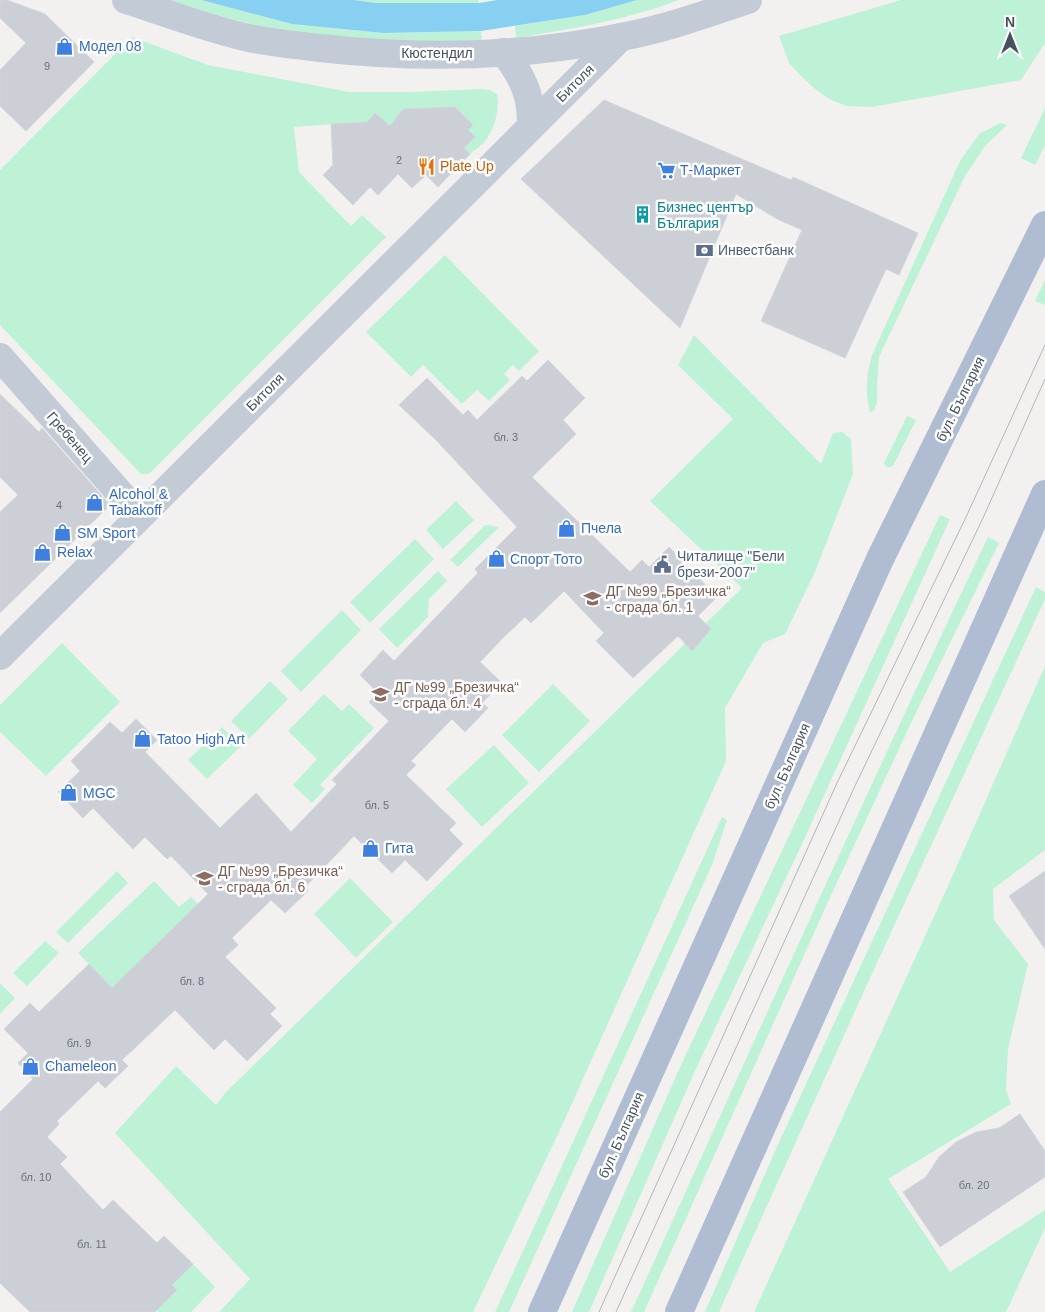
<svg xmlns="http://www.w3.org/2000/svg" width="1045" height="1312" font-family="Helvetica,sans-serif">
<rect width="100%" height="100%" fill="#f3f1f0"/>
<path fill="#bdf2d7" d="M169 0H201L292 24 383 33 481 31 482 41 387 43 295 35 212 14Z
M354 0H478L479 3H376Z
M637 0H679C627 20 571 29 516 38L515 26 585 15Z
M901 0H1045V43L1021 80 872 107 846 106 829 99 814 88 800 75 789 63 779 36Z
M132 37 208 65 349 92H412L480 89 490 90 497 94C500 107 495 126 488 137 484 144 476 149 470 154L464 148 475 137 468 130 473 125 455 107 403 109 390 126 375 113 362 127V122L294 127 299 172 351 226 362 215 386 237 149 474H141L0 325V170Z
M1045 108V145L1035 165 1021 158Z
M1000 123 1007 125 985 146 965 176 879 357 877 385V403L874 410 870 413C865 390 866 377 872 355L960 161 979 134Z
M445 255 539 351 519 371 513 365 504 374 510 380 489 401 477 390 462 404 423 365 411 377 366 332Z
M1045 280V305L1035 301Z
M694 335 821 464 833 433 842 432 851 439 853 474 815 572 785 634 763 643 725 708 726 761 560 1130 473 1312H221L220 1311 250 1279 115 1133 176 1066 216 1105 225 1093 742 588 650 501 733 419 678 365Z
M907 416 916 420 893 466 887 468 884 463Z
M456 501 474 520 443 549 426 530Z
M940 515 950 519 802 844 695 1071 589 1312H572L681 1065Z
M485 525 499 527 458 567 450 560Z
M988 537 999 543 911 723 827 904 644 1312H631C749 1053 865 794 988 537Z
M415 539 434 559 370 623 350 602Z
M438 571 447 581 429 599 428 617 397 648 379 629Z
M1036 587 1045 592V599L870 978 719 1312H705L775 1151Z
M342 610 361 630 301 692 281 671Z
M62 643 120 702 46 776 0 732V705Z
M1045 666V850L993 889 994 920 1028 964 1008 1049 1006 1090 1011 1104 888 1179 950 1272 1045 1210V1228L1006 1312H754L947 888Z
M270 681 288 699 249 739 231 721Z
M553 684 590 721 539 772 502 735Z
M324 694 342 711 349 704 374 728 320 785 325 789 312 803 293 785 317 759 288 731Z
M222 727 241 746 207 779 188 760Z
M494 745 529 783 482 827 446 789Z
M722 817 727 820 712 865 509 1312H495Z
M117 871 128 883 68 943 56 932Z
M350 878 393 922 356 958 314 914Z
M154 881 179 907 191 897 211 918 120 996 78 953Z
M45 941 59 953 27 986 13 973Z
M0 983 15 998 0 1014Z
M193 1264 215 1287 191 1312H158L156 1310 177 1290 172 1285Z"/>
<path fill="#88d0f2" d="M201 0H354L376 3H479L497 0H637L585 15 481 31 383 33 292 24Z"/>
<path fill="#cccfd6" stroke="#d4d6dc" d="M0 0H7L45 14 94 62 26 131 0 106V70L26 43 0 18Z
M604 100 791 180 793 177 918 233 899 275 886 269 845 358 761 321 802 230 777 219 736 194 680 328 521 179Z
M455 107 473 125 468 130 475 137 464 148 470 154 438 187 426 175 412 188 398 174 378 195 370 187 353 205 323 175 333 165 331 124 367 122 375 113 390 126 403 109Z
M548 360 585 398 563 420 576 434 532 477 630 572 642 560 649 567 669 547 717 597 698 616 711 629 692 651 678 636 633 678 596 641 604 633 564 591 531 623 525 617 503 638 480 662 502 683 482 703 488 708 465 732 452 719 411 761 416 765 406 775 456 823 449 830 463 844 427 881 405 860 392 873 354 836 305 887 308 891 285 913 271 900 232 938 238 945 225 957 276 1008 270 1014 282 1026 247 1061 225 1039 214 1050 175 1010 122 1060 128 1066 105 1088 98 1081 57 1121 59 1124 47 1137 67 1157 60 1164 103 1210 113 1200 157 1243 164 1236 193 1264 172 1285 177 1290 155 1312H30L0 1283V1112L33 1079 18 1063 28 1053 4 1029 30 1003 39 1012 89 964 112 988 208 894 171 856 167 859 145 837 133 849 93 808 83 818 58 792 80 771 71 761 110 722 122 733 136 719 157 740 145 752 220 828 256 793 291 832 337 784 332 780 389 721 369 702 378 693 360 675 383 650 394 661 478 573 475 569 517 527 436 440 399 405 427 378 463 415 468 410 477 420 522 376 527 381Z
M0 394 39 432 42 428 110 505 0 613V512L18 495 0 477Z
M1045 871V949L1009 896Z
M1020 1114 1045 1151V1177L940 1247 903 1192 926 1177 939 1157 956 1142 976 1132 999 1128Z"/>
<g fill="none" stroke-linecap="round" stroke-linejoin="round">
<path stroke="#c3cbd6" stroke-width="28" d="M503 52C521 73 534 99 530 128
M0 357 140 516
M0 656 621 37"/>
<path stroke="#c3cbd6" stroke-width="28" d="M126 0C167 13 207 29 249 38 272 43 296 45 320 48 419 59 523 57 621 37 665 29 706 14 748 0"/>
<path stroke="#afbcd1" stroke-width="28" d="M542 1312 880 559 1045 225
M679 1312 1045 494"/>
<path stroke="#b2b5bb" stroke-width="1" d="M599 1312 837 783 967 515 1045 345
M616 1312 854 788 983 518 1045 379"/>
</g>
<defs>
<symbol id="shop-bare" viewBox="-9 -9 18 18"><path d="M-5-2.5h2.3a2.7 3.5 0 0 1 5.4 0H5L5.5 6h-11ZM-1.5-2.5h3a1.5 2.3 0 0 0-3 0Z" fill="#3f7fe0" stroke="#fff" stroke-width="2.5" paint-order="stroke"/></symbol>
<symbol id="restaurant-bare" viewBox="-9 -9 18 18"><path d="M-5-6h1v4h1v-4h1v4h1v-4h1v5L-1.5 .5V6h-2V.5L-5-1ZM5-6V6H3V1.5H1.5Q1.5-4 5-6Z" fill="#e8710a" stroke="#fff" stroke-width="2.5" paint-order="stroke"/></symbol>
<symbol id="supermarket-bare" viewBox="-9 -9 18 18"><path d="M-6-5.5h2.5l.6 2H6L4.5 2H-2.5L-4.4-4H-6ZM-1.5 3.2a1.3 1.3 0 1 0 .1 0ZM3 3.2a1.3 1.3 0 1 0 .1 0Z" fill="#3f7fe0" stroke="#fff" stroke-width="2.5" paint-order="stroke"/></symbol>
<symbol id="building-bare" viewBox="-9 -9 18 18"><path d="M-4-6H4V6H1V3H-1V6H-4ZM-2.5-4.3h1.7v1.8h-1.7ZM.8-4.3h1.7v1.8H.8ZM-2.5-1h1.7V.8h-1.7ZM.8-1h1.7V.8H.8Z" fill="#0f9aa8" stroke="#fff" stroke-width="2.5" paint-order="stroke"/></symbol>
<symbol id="bank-bare" viewBox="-9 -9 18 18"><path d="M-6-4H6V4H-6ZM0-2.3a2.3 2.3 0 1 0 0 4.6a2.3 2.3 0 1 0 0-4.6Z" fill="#5c6f8a" stroke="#fff" stroke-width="2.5" paint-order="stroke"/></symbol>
<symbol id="civic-bare" viewBox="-9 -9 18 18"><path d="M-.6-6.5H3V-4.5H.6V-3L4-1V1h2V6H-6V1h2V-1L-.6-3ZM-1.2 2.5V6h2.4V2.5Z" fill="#5c6f8a" stroke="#fff" stroke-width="2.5" paint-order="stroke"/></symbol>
<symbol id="school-bare" viewBox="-9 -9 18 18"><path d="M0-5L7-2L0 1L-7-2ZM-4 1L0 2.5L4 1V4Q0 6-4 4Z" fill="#8d6e63" stroke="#fff" stroke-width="2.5" paint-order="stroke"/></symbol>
</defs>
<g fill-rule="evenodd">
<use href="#shop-bare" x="52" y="34" width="25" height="25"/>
<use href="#restaurant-bare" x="414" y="154" width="25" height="25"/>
<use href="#supermarket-bare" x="654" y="158" width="25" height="25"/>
<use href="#building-bare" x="630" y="202" width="25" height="25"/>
<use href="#bank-bare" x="692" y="238" width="25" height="25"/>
<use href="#shop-bare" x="82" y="490" width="25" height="25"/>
<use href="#shop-bare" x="554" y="516" width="25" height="25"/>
<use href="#shop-bare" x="50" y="520" width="25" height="25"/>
<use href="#shop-bare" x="30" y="540" width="25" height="25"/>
<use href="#shop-bare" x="484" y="546" width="25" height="25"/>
<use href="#civic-bare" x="650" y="552" width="25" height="25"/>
<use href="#school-bare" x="580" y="586" width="25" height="25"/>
<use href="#school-bare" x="368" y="682" width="25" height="25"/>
<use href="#shop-bare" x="130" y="726" width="25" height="25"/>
<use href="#shop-bare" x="56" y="780" width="25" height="25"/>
<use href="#shop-bare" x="358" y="836" width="25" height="25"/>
<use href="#school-bare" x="192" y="866" width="25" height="25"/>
<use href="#shop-bare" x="18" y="1054" width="25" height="25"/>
</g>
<g text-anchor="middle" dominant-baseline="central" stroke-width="5" stroke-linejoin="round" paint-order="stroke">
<g font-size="11" fill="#68707d">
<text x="47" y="66">9</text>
<text x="399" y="160">2</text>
<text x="506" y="437">бл. 3</text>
<text x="59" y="505">4</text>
<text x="377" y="805">бл. 5</text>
<text x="192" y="981">бл. 8</text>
<text x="79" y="1043">бл. 9</text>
<text x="36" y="1177">бл. 10</text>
<text x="974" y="1185">бл. 20</text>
<text x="92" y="1244">бл. 11</text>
</g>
<g font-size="14" fill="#366cbe" stroke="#fff" text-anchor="start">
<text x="79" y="46">Модел 08</text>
<text x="680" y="170">Т-Маркет</text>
<text x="109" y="494">Alcohol &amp;<tspan x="109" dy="16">Tabakoff</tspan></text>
<text x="581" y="528">Пчела</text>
<text x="77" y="533">SM Sport</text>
<text x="57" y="552">Relax</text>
<text x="510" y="559">Спорт Тото</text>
<text x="157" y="739">Tatoo High Art</text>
<text x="83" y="793">MGC</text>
<text x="385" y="848">Гита</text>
<text x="45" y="1066">Chameleon</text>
</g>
<g font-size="14" fill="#47515f" stroke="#fff">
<text x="437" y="53">Кюстендил</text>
<text transform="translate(575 83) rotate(-45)">Битоля</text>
<text transform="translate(265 392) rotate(-45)">Битоля</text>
<text transform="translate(960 399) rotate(-64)">бул. България</text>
<text transform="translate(70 437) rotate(49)">Гребенец</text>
<text transform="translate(787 766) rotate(-66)">бул. България</text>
<text transform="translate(621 1135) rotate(-66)">бул. България</text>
</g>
<g font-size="14" fill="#c56008" stroke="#fff" text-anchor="start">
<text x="440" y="166">Plate Up</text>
</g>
<g font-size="14" fill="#0d838f" stroke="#fff" text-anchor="start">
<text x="657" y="207">Бизнес център<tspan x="657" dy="16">България</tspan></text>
</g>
<g font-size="14" fill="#4e5e75" stroke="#fff" text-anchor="start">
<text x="718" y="250">Инвестбанк</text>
<text x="677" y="556">Читалище "Бели<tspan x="677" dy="16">брези-2007"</tspan></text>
</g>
<g font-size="14" fill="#785e54" stroke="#fff" text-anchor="start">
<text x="606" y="591">ДГ №99 „Брезичка“<tspan x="606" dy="16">- сграда бл. 1</tspan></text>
<text x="394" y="687">ДГ №99 „Брезичка“<tspan x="394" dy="16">- сграда бл. 4</tspan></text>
<text x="218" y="871">ДГ №99 „Брезичка“<tspan x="218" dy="16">- сграда бл. 6</tspan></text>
</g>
</g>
<g transform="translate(1010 35)" stroke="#ffffff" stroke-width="4" paint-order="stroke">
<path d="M0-4L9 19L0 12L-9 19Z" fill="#47515f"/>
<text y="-8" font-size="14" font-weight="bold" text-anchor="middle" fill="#47515f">N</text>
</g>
</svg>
